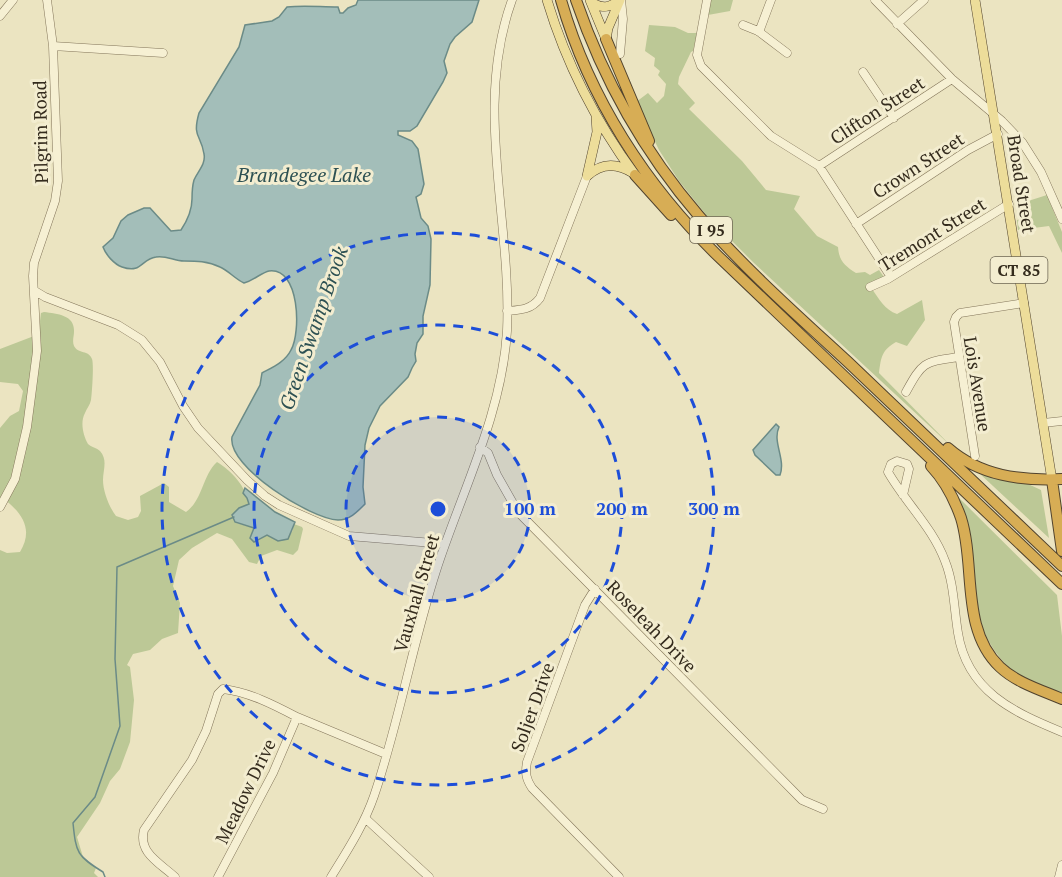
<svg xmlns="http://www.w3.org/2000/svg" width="1062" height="877" font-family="'PT Serif',serif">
<rect width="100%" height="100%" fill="#ebe4c1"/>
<path fill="#bcc896" d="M710 0H733L730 11 708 15Z
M649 25 675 27 688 33H697L693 51 691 52 679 77 678 84 695 103 689 109 742 161 766 190 800 196 794 209 817 236 838 247C839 261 845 266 856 273L865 272 870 275 879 270 884 277 872 289C879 299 885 310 897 314L922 300 925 320 907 346 896 342C882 350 881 357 879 373L951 446 754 263 707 216 679 181 659 150 636 102 648 93 657 103 664 96 666 84 658 75 660 71 654 66 655 58 645 51Z
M1047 195 1062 232V253L1049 226 1018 230 1017 220 1026 218 1025 202Z
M44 312C58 314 75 315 74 332 74 336 72 341 74 346 78 354 89 350 92 359 94 364 92 393 91 400 90 405 87 408 85 413 80 422 83 435 88 444 91 447 97 448 100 451 108 460 103 470 103 480 103 491 109 507 116 516L128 520 138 517 141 511 140 496 164 483 169 487V502L186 512C203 500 202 476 217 462 232 471 246 487 249 504L239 508 232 515 237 523 254 528 250 538 258 540 267 535 274 539 292 532 294 524 302 527 303 529 298 550 293 555 277 550 261 556 257 564 249 562 232 539 217 533 192 548 179 560 173 586 180 603 178 633 162 639 150 650 133 654 127 665 130 667 134 700 130 742 120 769 110 781 100 803 77 837 83 857 96 868 94 873 98 877H0V550L7 553 20 552C34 529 22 513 3 498H0V428L10 416 19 411 23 391 18 384 0 382V349L34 336 39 329 41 313Z
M980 472 1026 483 1041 490 1049 538 979 473Z
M955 494 1057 595 1062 636V694C1016 681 994 661 978 617Z"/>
<path fill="#a3beb9" stroke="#6b8b87" stroke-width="1.5" d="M358 0H479L472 22 455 37 450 44 444 61 447 73 443 82 417 126 410 131H398V135L412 141 418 149 424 184 421 194 416 197 421 218 428 226 431 239 430 285 423 316V334L417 343 415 354 416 361 412 368 408 377 380 406 369 428 365 445 363 487 365 504C358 511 350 520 338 520 311 519 227 467 232 437L260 385 262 373C273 367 285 362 291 350 301 333 300 267 269 271 263 272 252 281 244 283 235 279 229 271 220 267 208 261 196 261 184 261 174 261 166 255 156 257 141 259 142 274 122 267 114 264 106 255 103 247L113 238 121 221 128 215 144 208H150L171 231 181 230C187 221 192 209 192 199 192 192 192 187 194 180 198 171 206 164 204 154 201 134 192 138 199 113L239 47 245 25 272 21 279 17 287 7C304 5 320 7 338 7L340 13H343L348 8 356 5Z
M776 424 779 427C772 442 786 459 780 475H776L755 455 753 450Z
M245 488 275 512 295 522 288 539 278 541 267 535 254 542 250 538 254 528 235 522 232 515 239 508 249 504 247 498 243 493Z"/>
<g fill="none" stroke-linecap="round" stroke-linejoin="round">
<path stroke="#6b8b87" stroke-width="1.5" d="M105 877 103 872C77 856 76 853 73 823L95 797 120 726 115 659 117 567 234 517"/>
<defs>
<path id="minor" d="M707 0 697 55 701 66 771 136 819 166 891 277
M875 0 952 79 1002 121 1022 142 1041 172 1062 219
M0 16 13 0
M897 24 924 0
M743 25 758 31 787 53
M759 32 771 0
M53 46 163 53
M620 54 623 19 621 0
M863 72 894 118
M819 166 952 79
M856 224 968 150 998 134
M870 287 888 279 1009 204
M35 291 45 297 118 325 142 340 160 362 183 406 198 428 247 480 265 496 279 505 349 536 445 544
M507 311C520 310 531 310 540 298L587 176
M906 392C923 361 924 362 959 357
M1043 423 1062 421
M480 447 488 453 497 475 518 512 802 800 823 809
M975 456 954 322 956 317 960 313 1024 303
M903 495 909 469 907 464 897 461 891 464 888 472C905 502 933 528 945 561 954 583 954 609 958 633 967 691 1013 712 1062 732
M0 507 15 479 27 427 37 351 33 276 34 263 55 201 58 181 53 46 47 0
M595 589 585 605 527 762C525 773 526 779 532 788L619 877
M297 717 386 754
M365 818 429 877
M175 877C160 863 138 853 144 830L192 760 206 731 218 694 223 689C249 692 274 705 297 717L273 773 218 877
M331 877C347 851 364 825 374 796 399 723 412 645 436 571 461 493 502 415 507 331 512 220 473 108 512 0
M1059 877 1062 865"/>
<path id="major" d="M547 0C566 63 596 122 635 175
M590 0 606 39
M975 0 1052 480
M591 2C602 9 610 8 619 0
M606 39 608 28 620 0
M587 176 597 132 596 117
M587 176C601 163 616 162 633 173"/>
<path id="highway" d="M561 0C589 98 646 186 719 257L1062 584
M576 0C603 79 644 152 699 216 744 268 797 315 848 362 919 430 991 498 1062 566
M606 39 649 141
M635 175 671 215
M948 448C980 476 1021 481 1062 479
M931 466C945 481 954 498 961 518 976 566 960 629 1000 667 1017 683 1041 690 1062 699
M1052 480 1062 551"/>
</defs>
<use href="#minor" stroke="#83755a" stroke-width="9"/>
<use href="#major" stroke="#51432e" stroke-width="10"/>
<use href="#highway" stroke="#51432e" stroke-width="12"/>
<use href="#minor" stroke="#f6f0d3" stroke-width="8"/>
<use href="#major" stroke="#eddd9a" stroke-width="9"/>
<use href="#highway" stroke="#d7ad55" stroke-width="10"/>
</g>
<circle cx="438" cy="509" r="92" fill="#1d4ed8" fill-opacity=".12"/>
<g fill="none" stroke="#1d4ed8" stroke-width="3" stroke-dasharray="10 8">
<circle cx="438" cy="509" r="92"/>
<circle cx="438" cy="509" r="184"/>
<circle cx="438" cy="509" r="276"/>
</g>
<g text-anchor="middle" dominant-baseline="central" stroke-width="6" stroke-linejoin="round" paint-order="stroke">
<g fill="#f3edd0" stroke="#6d6553" stroke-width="1.5">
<rect x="690" y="217" width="42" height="26" rx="4.5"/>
<rect x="990.5" y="257" width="57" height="26" rx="4.5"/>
</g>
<g font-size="16" font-weight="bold" fill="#342b1d">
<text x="711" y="230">I 95</text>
<text x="1019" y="270">CT 85</text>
</g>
<g font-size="18" fill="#342b1d" stroke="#f3edd0">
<text transform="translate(877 110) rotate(-33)">Clifton Street</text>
<text transform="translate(40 132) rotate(-91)">Pilgrim Road</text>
<text transform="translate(918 165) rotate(-33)">Crown Street</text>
<text transform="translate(1022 184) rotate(81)">Broad Street</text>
<text transform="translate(932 234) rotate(-32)">Tremont Street</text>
<text transform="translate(978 384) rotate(81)">Lois Avenue</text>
<text transform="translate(416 593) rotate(-74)">Vauxhall Street</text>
<text transform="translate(652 626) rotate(46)">Roseleah Drive</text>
<text transform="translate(532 707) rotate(-70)">Soljer Drive</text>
<text transform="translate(245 791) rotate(-64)">Meadow Drive</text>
</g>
<g font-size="20" font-style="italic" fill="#2d5153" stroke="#f3edd0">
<text x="304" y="174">Brandegee Lake</text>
<text transform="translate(313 328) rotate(-71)">Green Swamp Brook</text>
</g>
</g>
<circle cx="438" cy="509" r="9" fill="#1d4ed8" stroke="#f3edd0" stroke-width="3"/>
<g font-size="18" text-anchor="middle" font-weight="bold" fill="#1d4ed8" stroke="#f3edd0" stroke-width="6" stroke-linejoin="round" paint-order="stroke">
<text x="530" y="515">100 m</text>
<text x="622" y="515">200 m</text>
<text x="714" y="515">300 m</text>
</g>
</svg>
